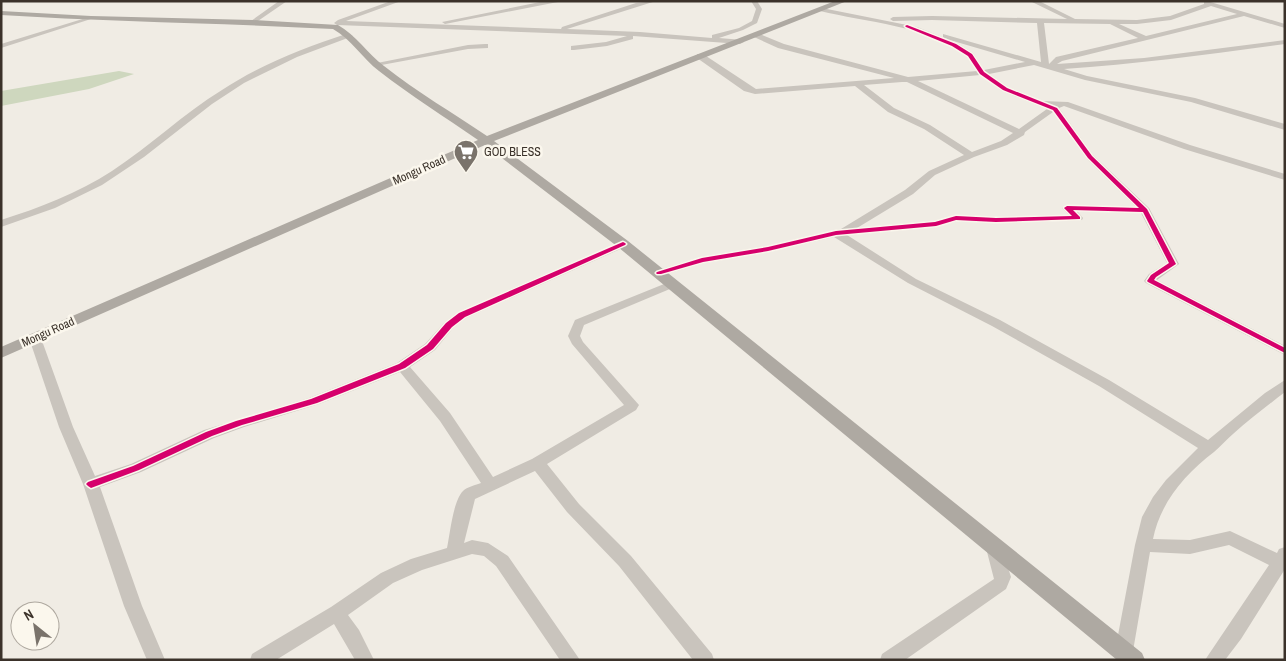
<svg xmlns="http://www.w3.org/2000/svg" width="1286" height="661" font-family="'Archivo Narrow',sans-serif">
<rect width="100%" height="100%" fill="#f0ece4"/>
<path fill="#ced7be" d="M119 71 134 74 89 89 1 106V91Z"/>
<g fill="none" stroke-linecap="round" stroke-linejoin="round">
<path fill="#c9c4bd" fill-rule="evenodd" d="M279 1H287L255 23H251V21Z
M391 1H401L346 21 561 29 562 27 636 3 656 1 567 29 640 32 712 38V35L739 28 752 21 756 9 751 1H757L762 9 757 23 743 30 719 38 743 40 744 42 740 44 633 36V39L607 46 574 50H571V46L606 42 627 36 337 25 334 23 338 20Z
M545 1H563L445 24 442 22Z
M1030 1H1039L1075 19 1137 20 1170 16 1204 4V2L1207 1 1285 24V28L1244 16 1062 61 1057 64 1144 58 1285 40V44C1211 54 1138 64 1064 69L1087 76 1195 98 1285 124V130L1191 102 1085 80 1034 65 989 74 1008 87 1042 101 1068 102 1190 145 1285 174V180L1184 149 1064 106 1059 108 1093 155 1149 208 1179 264 1157 280 1285 346V355L1146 283 1144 281 1149 274 1167 263 1141 213 1077 211 1083 218 1082 220 996 223 957 221 936 227 847 235 916 279 1000 320 1109 380 1208 440 1265 393 1285 380V392C1267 406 1250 419 1233 434 1227 439 1220 447 1214 452 1185 474 1160 503 1153 539L1190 540 1230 531 1277 553 1279 549 1285 547V569L1241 639 1225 660H1205L1269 565 1229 545 1190 554 1150 552 1133 651 1130 657 1124 659 1118 657 1115 651 1135 545 1142 517 1153 497 1166 480 1198 448 1099 386 992 326 908 283 834 237 768 252 704 263 659 276 653 273 655 271 702 257 768 246 841 229 905 190 929 171 964 155 924 129 888 112 855 86 755 94 744 91 697 58V54H703L756 89 894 78 778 48 754 37V33H757L784 44 908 77 977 71C973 66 970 59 966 55 928 26 865 22 820 11V9L822 8 917 27 957 43 973 53 984 70 1025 62 943 38V34L1041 62 1037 23 932 20 893 21 890 19 893 17 932 16 1067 19ZM1211 6 1237 14 1146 36 1119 24H1137L1171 20ZM1044 23 1110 24 1138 38 1056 57 1049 64ZM980 75 1002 91 1047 109 1019 129 918 81ZM902 82H907L1013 133 1001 141 972 152 930 125 894 108 864 85ZM1053 112 1087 159 1136 207 1067 205 1062 208 1069 215 996 217 956 215 935 221 857 228 913 194 935 175 974 157 1007 145 1024 135 1025 132Z
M89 17 94 18 1 48V44Z
M346 34 353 36 297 57 244 83 212 104 144 157 102 185 55 208 1 227V220C39 208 78 193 112 171 150 146 183 114 222 90 260 65 303 48 346 34Z
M485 44H488V48L468 49 376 66 372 64 468 45Z
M623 241 628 244 627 246 466 318 453 328 435 350 410 367 450 413 493 477 532 459 624 405 572 344 568 336 575 320 669 282H677L679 284 677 286 584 325 580 336 583 342 639 405 636 410 547 464 579 504 631 556 712 654 714 660H693L619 566 567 512 535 471 475 499 464 543 472 540 488 543 508 556 580 660H560L496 566 484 556 472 554 422 570 393 583 348 615 359 630 374 660H355L334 624 276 660H250L252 654 331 607 381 573 411 559 447 548C450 534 453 501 463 491 467 487 476 485 481 483L440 421 400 372 319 404 244 427 214 438 141 472 100 487 142 606 165 660H147L124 606 83 484 59 427 29 338 31 335H39L41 338 73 427 95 476 131 464 204 430 309 398 397 363 425 344 445 322 458 312Z
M994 541 1000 543 1011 577 1006 589 905 660H880L882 654 994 579 986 548 988 543Z"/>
<path fill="#aea9a2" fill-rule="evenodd" d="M835 1H847L494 141 628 241 1142 653 1145 660H1117L618 247 485 145 1 358V347L478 140C445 117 411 96 379 71 363 59 351 39 333 29 223 23 112 22 1 15V11L91 16 253 20 338 25C356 35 368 54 384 66 417 92 453 113 487 136Z"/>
<defs>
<path id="cycleway" d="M907 25 956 44 972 54 984 72 1007 88 1057 108 1092 156 1147 209 1176 264 1156 277 1154 280 1285 348V353L1148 282 1147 281 1151 275 1169 263 1143 212 1073 210 1080 217V219L996 222 956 220 936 226 836 235 768 251 703 262 661 274H657L656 273 657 272 702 258 768 247 836 231 935 222 956 216 996 218 1072 216 1064 208 1067 206 1139 208 1088 158 1053 110 1003 90 980 74 968 56 952 46 906 27 905 26Z
M623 242 625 243 626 244 625 245 465 317 452 327 433 349 405 368 317 403 242 425 212 436 139 470 91 488 88 486 86 484 88 482 133 466 206 432 236 421 311 399 399 364 427 345 446 323 459 313Z"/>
</defs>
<use href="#cycleway" stroke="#fbf7ed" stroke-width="3"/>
<use href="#cycleway" fill="#d6006c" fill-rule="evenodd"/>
</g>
<defs>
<symbol id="supermarket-pin" viewBox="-11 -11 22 30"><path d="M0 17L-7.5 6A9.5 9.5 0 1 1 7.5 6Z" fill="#7a736b" stroke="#fbf7ed"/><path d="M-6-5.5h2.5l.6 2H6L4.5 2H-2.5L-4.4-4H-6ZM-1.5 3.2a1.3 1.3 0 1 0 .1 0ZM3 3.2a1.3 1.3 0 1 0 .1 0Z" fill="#fff"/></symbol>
</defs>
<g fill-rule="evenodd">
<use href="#supermarket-pin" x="452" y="138" width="28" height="38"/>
</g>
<g text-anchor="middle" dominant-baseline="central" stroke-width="5" stroke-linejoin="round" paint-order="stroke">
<g font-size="12" fill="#3b322a" stroke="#fbf7ed" text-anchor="start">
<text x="484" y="152">GOD BLESS</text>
</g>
<g font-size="12" fill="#3b322a" stroke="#fbf7ed">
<text transform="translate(419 170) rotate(-24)">Mongu Road</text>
<text transform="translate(48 332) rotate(-24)">Mongu Road</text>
</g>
</g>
<rect width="1286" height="661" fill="none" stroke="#3b322a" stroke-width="5"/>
<g transform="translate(35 626) rotate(330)"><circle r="24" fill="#fbf7ed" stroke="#aea89f"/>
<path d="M0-4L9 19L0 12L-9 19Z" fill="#7a736b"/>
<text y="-8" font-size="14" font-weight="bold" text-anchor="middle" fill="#3b322a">N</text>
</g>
</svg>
